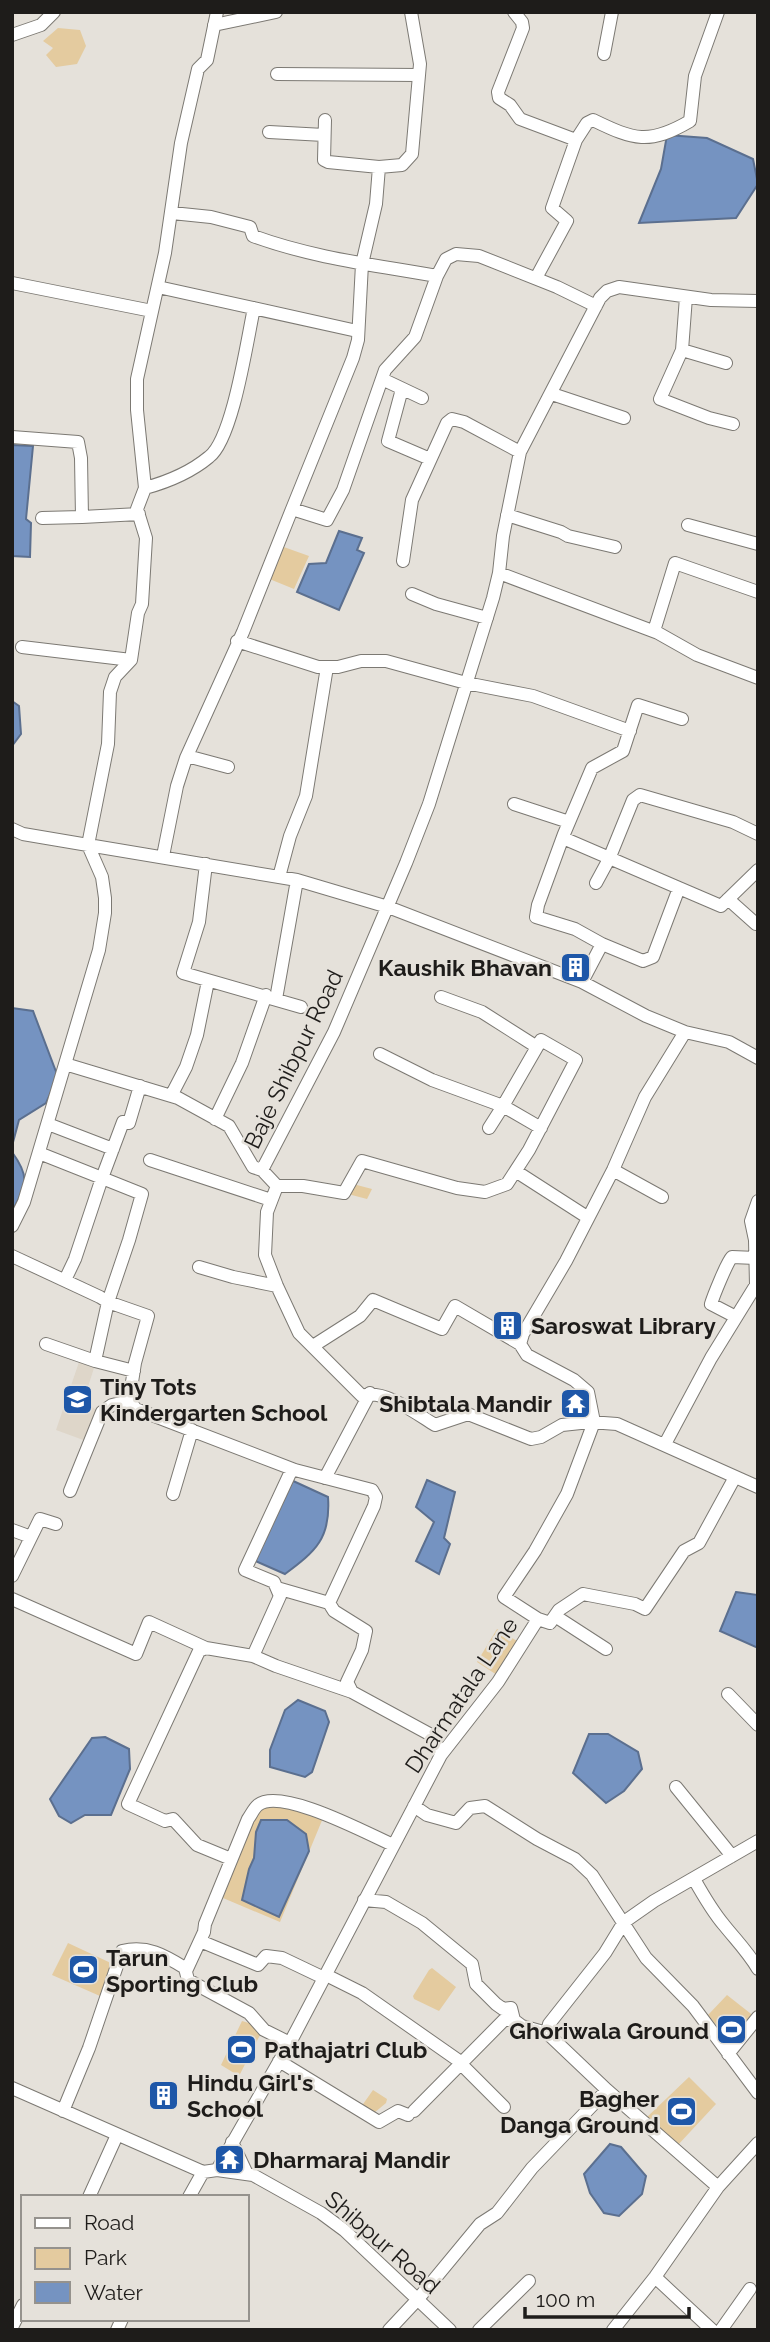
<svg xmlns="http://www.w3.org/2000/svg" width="770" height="2342" font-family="Raleway,sans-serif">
<rect width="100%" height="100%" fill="#e5e1da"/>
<path fill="#ded6c9" d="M79 1362 94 1368 86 1393 90 1405 97 1411 86 1441 56 1430Z"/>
<path fill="#e4cb9f" d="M58 28 80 30 86 46 77 64 56 67 46 55 53 48 43 41Z
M281 546 309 556 294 589 267 578Z
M353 1184 372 1189 367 1199 348 1194Z
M497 1629 522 1644 497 1675 477 1662Z
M286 1805 323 1818 280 1922 223 1898 251 1826 261 1808Z
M68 1943 113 1964 100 1996 52 1975Z
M432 1968 456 1987 439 2011 414 1999 413 1996 429 1970Z
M727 1995 755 2017 731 2043 708 2015Z
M242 2021 252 2024 261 2033 239 2076 221 2065Z
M689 2077 716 2104 677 2146 646 2118Z
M373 2090 387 2099 386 2103 374 2113 361 2107Z"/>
<path fill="#7593c1" stroke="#5b6f8f" stroke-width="2" d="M667 135 707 138 753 159 758 184 736 218 639 223 661 169Z
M12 445 33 446 26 519 31 523 30 557 12 556Z
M339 531 362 538 357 550 364 553 339 610 297 592 309 564 326 563Z
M12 701 19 706 21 734 12 746Z
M12 1008 33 1011 58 1077 46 1103 19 1120 12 1146Z
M12 1152C31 1178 26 1185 12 1212Z
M291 1480 328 1497C331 1538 316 1551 285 1574L253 1560Z
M427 1480 455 1492 444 1538 450 1544 439 1574 416 1561 434 1522 416 1507Z
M736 1592 758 1595V1648L720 1631Z
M298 1700 325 1711 329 1722 312 1772 305 1777 270 1767V1750L285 1710Z
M589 1734H608L638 1752 642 1769 624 1791 606 1803 573 1773Z
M105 1737 129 1749 130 1769 111 1815H85L71 1823 59 1816 50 1799 92 1738Z
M261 1820H287L306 1834 309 1851 279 1917 242 1900 249 1869 254 1858 256 1832Z
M610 2144 621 2147 646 2176 642 2194 619 2216 604 2213 590 2193 584 2174Z"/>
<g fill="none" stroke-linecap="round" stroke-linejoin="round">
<defs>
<path id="street" d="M217 12 207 60 198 69 181 143 165 253 137 379V410L145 488 137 509 146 538 142 604 138 613 131 660 115 677 110 692 108 744 88 845 297 880 388 907 582 982 646 1016 685 1032 729 1042 758 1058
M514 12 522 22 523 28 498 92 499 98 510 105 520 119 576 140 587 123 593 120C634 140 649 145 690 121L695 76 718 12
M214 25 276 12
M12 35 41 25 54 12
M604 54 612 12
M277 74 419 75
M325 120 324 160 328 162 379 167
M269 132 324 135
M172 213 211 217 250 227 253 236C313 258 375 265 437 276
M536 278 567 221 552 208 576 140
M12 283 152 311
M158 287 357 331
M686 297 682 350 660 399 709 418 733 424
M758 301 711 300 619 287 607 291 600 298 520 452 503 536 499 573 493 598 429 804 406 863 334 1032 262 1170 277 1186 267 1212 265 1255 277 1286 299 1333 362 1396C383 1388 417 1414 435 1425L468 1414 531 1439 541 1437 562 1425 590 1422 617 1424 758 1487
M682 350 726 363
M382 379 422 398
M402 389 388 441 430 459
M552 394 624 418
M12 437 78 442 81 458 82 517 139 514
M145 488C167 482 191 472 209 457 233 439 247 340 254 308
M292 509 353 358 358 340 362 264 376 204 379 167 402 165 412 154 420 64 411 12
M507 515 561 532 568 536 615 547
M42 518 82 517
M688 525 758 544
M403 561 412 500 447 423 452 419 464 422 520 452
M499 573 658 633 697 655 758 678
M412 594 436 604 487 618
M654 631 675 563 758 592
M237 641 318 667H338L361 661H386L466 683 533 696 630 731
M22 647 131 660
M187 756 228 767
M514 804 569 822
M12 829 23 834 88 845 102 877 105 898V913L99 950 24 1202 12 1226
M563 838 679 888
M163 856 177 786 186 758 243 632 292 509 327 520 343 490 385 370 415 337 437 276 446 259 456 254 479 256 557 287 596 306
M206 864 199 922 183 973 301 1007
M279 877 290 836 306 796 327 667
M596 883 609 859 633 800 640 795 733 822 758 834
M728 899 756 924
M602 944 575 929 536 917 538 905 564 834 592 768 623 751 638 705 682 719
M582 982 602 944 643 961 653 957 679 888 721 906 758 870
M441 997 482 1012 537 1047
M276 999 297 880
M380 1054 432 1080 503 1106 489 1128
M65 1064 178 1098 229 1126 253 1167 262 1170
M140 1086 129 1123 123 1122 102 1178 142 1194 129 1240 108 1302 148 1316 135 1363 129 1401 136 1409 295 1470 372 1490 376 1497 374 1506 329 1603 334 1611 366 1631 362 1650 347 1682 352 1692
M171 1096 186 1067 197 1035 208 981
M215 1119 242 1063 266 995
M48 1124 113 1149
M39 1153 102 1178 75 1259 65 1280
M150 1160 271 1200
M613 1170 662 1197
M517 1172 587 1217
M277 1186H303L344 1193 362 1161 457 1188 485 1192 507 1184 529 1150 576 1060 541 1040 503 1106 541 1128
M12 1256 100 1297 108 1302 95 1361 134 1371
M199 1267 233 1277 277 1286
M736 1317 711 1304C713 1297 727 1262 732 1257L756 1258
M46 1344 95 1361
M313 1346 360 1316 373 1300 442 1329 455 1306 520 1344
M665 1444 711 1358 756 1285 755 1240 751 1221 758 1201
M292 1469 245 1570 274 1582 280 1596 253 1656 276 1666 352 1692 433 1736 441 1755
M325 1478 370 1393
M70 1491 102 1412 112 1405 129 1401
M173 1494 192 1430
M12 1530 31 1537
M12 1576 40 1519 56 1524
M277 1588 329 1603
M12 1599 136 1654 149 1622 206 1648
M555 1616 606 1649
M538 1619 550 1623 559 1610 583 1594 635 1604 645 1609 684 1551 699 1543 735 1477
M728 1694 758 1725
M676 1787 732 1856
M414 1806 427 1815 456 1823 470 1808 485 1806 537 1839 575 1859 592 1875 646 1958 693 2006 758 2093
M231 1859 197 1845 173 1819 165 1821 128 1804 199 1651 206 1648 253 1656
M694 1879C703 1895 712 1911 724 1925 736 1940 748 1952 758 1969
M364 1900 386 1902 422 1923 472 1964 476 1984 496 2004 503 2009 511 2008 514 2020 522 2026 547 2033 607 2090 718 2187
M200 1941 258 1965 266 1956 282 1958 324 1978
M186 1971 204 1932 205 1924 248 1819C251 1815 254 1808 258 1805 281 1787 368 1834 393 1845
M326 1975 362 1993 462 2063
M547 2033 549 2024 605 1953 624 1922 654 1901 758 1841
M728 2054 758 2017
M279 2061 379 2122 398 2111 408 2115
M461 2064 504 2107
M12 2088 203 2172 217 2170 253 2175 321 2213 344 2230 450 2330
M63 2111 89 2048 122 1951C147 1945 164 1955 185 1968L188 1980 249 2013 264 2030 290 2043
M414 2111 504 2020H514
M232 2142 247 2174
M217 2170 292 2039 441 1755 498 1682 538 1619 504 1597 535 1551 567 1494 594 1422 588 1392 574 1380 527 1355 520 1344 523 1334 566 1261 613 1170 645 1097 685 1032
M89 2197 117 2135
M189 2197 203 2172
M655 2277 712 2330
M12 2327 23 2305
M117 2330 122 2319
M389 2330 418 2299 480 2224 497 2213 532 2168 607 2090
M479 2330 529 2281
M613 2330 655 2277 718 2187 758 2143
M721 2330 750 2289"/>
</defs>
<use href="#street" stroke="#7c7973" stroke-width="14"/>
<use href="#street" stroke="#fff" stroke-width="12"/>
</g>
<defs>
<symbol id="building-square" viewBox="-11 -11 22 22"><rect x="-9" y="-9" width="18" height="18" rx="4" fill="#1e57a8" stroke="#e5e1da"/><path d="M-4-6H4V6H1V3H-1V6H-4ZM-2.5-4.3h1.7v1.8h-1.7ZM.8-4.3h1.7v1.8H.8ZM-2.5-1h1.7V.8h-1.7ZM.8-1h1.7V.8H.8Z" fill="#fff"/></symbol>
<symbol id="school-square" viewBox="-11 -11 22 22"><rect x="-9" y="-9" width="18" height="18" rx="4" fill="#1e57a8" stroke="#e5e1da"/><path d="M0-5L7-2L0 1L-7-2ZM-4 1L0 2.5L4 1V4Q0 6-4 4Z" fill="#fff"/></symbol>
<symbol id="temple-square" viewBox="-11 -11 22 22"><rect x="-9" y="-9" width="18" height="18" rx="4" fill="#1e57a8" stroke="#e5e1da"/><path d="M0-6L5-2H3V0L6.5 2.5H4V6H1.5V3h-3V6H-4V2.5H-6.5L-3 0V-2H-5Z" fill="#fff"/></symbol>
<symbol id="stadium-square" viewBox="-11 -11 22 22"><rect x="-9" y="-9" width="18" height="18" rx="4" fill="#1e57a8" stroke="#e5e1da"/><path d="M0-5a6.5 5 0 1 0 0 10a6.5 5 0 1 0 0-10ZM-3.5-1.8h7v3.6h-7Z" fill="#fff"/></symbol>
</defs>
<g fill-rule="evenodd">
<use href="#building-square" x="558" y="950" width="35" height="35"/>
<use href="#building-square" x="490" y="1308" width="35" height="35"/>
<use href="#school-square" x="60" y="1382" width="35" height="35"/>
<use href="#temple-square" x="558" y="1386" width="35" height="35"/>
<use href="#stadium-square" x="66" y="1952" width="35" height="35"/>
<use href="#stadium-square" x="714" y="2012" width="35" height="35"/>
<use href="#stadium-square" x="224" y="2032" width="35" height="35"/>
<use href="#building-square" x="146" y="2078" width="35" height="35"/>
<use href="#stadium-square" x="664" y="2094" width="35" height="35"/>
<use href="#temple-square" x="212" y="2142" width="35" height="35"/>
</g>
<g text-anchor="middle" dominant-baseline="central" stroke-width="5" stroke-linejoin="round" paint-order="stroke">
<g font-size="23" font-weight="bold" fill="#1e1c1a" stroke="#e5e1da" text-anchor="start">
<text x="552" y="967" text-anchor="end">Kaushik Bhavan</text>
<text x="531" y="1325">Saroswat Library</text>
<text x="100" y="1386">Tiny Tots<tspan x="100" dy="26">Kindergarten School</tspan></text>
<text x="552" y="1403" text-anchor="end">Shibtala Mandir</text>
<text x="106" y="1957">Tarun<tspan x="106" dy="26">Sporting Club</tspan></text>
<text x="709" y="2030" text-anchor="end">Ghoriwala Ground</text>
<text x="264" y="2049">Pathajatri Club</text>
<text x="187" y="2082">Hindu Girl's<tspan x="187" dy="26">School</tspan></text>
<text x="659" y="2098" text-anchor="end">Bagher<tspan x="659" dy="26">Danga Ground</tspan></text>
<text x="253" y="2159">Dharmaraj Mandir</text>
</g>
<g font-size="23" fill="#1e1c1a" stroke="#e5e1da">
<text transform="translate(293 1059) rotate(-64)">Baje Shibpur Road</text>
<text transform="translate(461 1695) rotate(-56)">Dharmatala Lane</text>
<text transform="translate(383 2242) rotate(41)">Shibpur Road</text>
</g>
</g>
<rect width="770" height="2342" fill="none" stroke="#1e1c1a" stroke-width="28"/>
<rect x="21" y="2195" width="228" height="126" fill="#e5e1da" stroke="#95928d" stroke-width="2"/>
<rect x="35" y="2218" width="35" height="10" fill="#ffffff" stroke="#95928d" stroke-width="2"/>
<text x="84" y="2230" font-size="21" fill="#1e1c1a">Road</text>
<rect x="35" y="2248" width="35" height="21" fill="#e4cb9f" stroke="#95928d" stroke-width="2"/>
<text x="84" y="2265" font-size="21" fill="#1e1c1a">Park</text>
<rect x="35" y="2282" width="35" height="21" fill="#7593c1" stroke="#95928d" stroke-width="2"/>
<text x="84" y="2300" font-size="21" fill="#1e1c1a">Water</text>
<path d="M525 2307v10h164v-10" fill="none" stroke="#1e1c1a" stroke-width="3.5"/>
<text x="536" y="2307" font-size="21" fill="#1e1c1a" stroke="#e5e1da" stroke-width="5" paint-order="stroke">100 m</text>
</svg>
